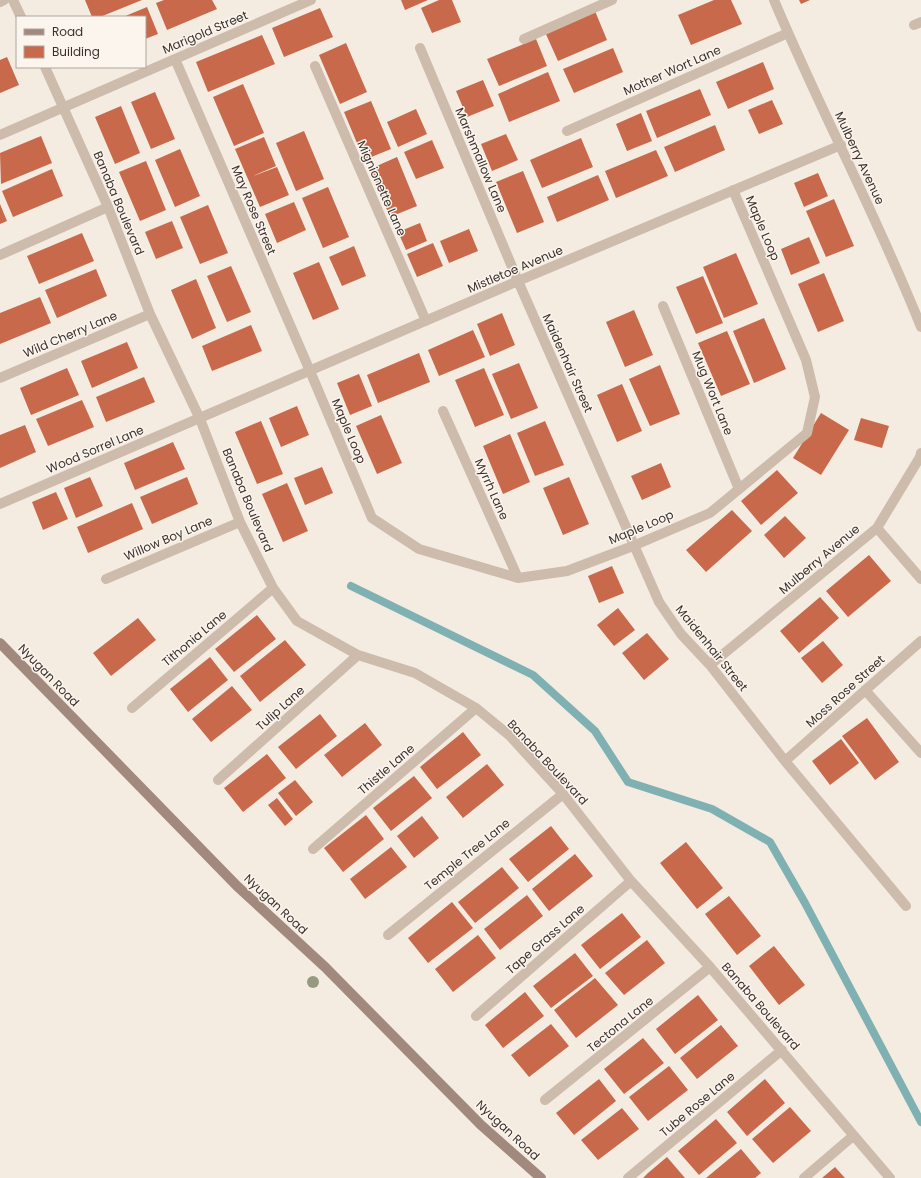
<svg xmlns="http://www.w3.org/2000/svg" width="921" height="1178" font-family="Poppins,sans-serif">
<rect width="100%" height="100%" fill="#f4ebe1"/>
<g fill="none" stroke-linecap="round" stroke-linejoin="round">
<path stroke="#7fb0b2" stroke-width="8" d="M351 586 533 675 595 731 628 782 712 809 770 842 805 903 921 1122"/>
</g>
<path fill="#c8694b" d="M85 0H142L100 17H92Z
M164 0H212L217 9 167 30 156 3Z
M401 0H428L405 10Z
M439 0H452L461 22 432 33 421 8Z
M714 0H731L742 24 691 45 678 15Z
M799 0H810L801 4Z
M147 7 158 34 145 39V17H123Z
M320 8 333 37 284 57 272 28Z
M595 11 607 40 558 61 545 32Z
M262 35 275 64 208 92 196 62Z
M536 39 547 66 499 86 487 59Z
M346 43 367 92 340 104 319 55Z
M613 48 623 72 574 93 563 69Z
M7 57 19 85 0 93V60Z
M763 62 774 89 728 109 716 82Z
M548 72 560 101 509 122 498 94Z
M483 80 494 106 467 117 456 91Z
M243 84 264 133 234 146 213 97Z
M700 89 711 115 657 138 646 111Z
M155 92 175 139 151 149 131 102Z
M772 100 783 124 759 134 748 110Z
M371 101 391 149 364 160 344 112Z
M121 106 140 153 115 164 95 117Z
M416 109 427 134 398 147 387 122Z
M641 113 652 141 627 151 616 124Z
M715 125 725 150 675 172 664 147Z
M304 131 324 179 296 191 276 143Z
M506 134 518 160 492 171 481 144Z
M41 136 52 163 1 184 0 153Z
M264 137 276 166 253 176 277 167 289 195 260 207 235 149Z
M581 138 593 167 542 188 530 160Z
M432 140 444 168 416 179 404 152Z
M180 149 200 196 175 207 155 160Z
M656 150 668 176 616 198 605 171Z
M397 157 417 206 390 217 370 169Z
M146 161 166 210 140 221 119 172Z
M52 169 63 196 13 217 2 191Z
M523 171 544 222 517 233 496 182Z
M818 173 828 196 804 207 794 183Z
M598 175 609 200 557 222 547 197Z
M328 187 349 237 323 248 302 198Z
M834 199 854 246 826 257 806 211Z
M294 202 306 230 277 243 265 214Z
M0 204 7 221 0 224Z
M208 205 228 253 200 264 180 217Z
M172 221 183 248 156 259 145 232Z
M420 223 427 241 406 250 398 232Z
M469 229 478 251 449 263 440 241Z
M82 233 94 261 39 284 27 256Z
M809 237 820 263 791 275 781 249Z
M433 243 443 266 417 277 407 254Z
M354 246 366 276 342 286 329 257Z
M736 253 758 304 724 318 703 267Z
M319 262 339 309 313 320 293 273Z
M231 266 251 312 227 322 207 276Z
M96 269 107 296 57 318 45 290Z
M824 273 844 321 818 332 798 284Z
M703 276 723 323 696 334 676 287Z
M196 279 216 328 192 339 171 290Z
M40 297 51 323 0 344V313Z
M634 310 653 355 625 367 606 322Z
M502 313 515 345 490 356 477 324Z
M764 318 786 369 754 383 733 331Z
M251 325 262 351 212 371 202 346Z
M473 330 485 357 439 376 428 350Z
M727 331 750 384 721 396 698 343Z
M127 342 138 368 92 388 81 361Z
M419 353 430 382 378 403 367 375Z
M519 363 538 408 511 419 492 374Z
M660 365 680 414 650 426 629 379Z
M67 368 79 395 31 415 20 388Z
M484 368 504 415 475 427 455 380Z
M359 374 372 406 350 415 337 383Z
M144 377 155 402 106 422 96 397Z
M622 384 642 431 617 442 597 395Z
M82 400 94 427 48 446 36 419Z
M297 406 309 435 281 447 269 418Z
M821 413 849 430 821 475 793 458Z
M381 415 402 463 377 474 356 426Z
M861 418 889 426 882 448 854 440Z
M261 421 283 474 257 484 235 432Z
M545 421 564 465 535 476 517 433Z
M25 425 36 452 0 468V435Z
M510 434 530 482 503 494 483 446Z
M173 442 185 469 135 490 124 463Z
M661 463 671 487 642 500 631 476Z
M322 467 333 493 305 505 294 478Z
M777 470 798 493 761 525 741 501Z
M90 477 103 506 76 518 64 488Z
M187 477 198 504 152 524 140 497Z
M569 477 589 524 563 535 543 488Z
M287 483 308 531 283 542 262 494Z
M56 492 68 519 43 530 32 502Z
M132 503 143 529 88 553 77 527Z
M732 510 752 531 706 572 686 550Z
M785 516 806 538 784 558 764 535Z
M869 555 891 581 848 617 826 591Z
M612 566 624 593 599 603 588 576Z
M820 597 839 618 799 653 780 631Z
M618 608 635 630 614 646 597 625Z
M257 615 276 639 234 672 215 649Z
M138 618 156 640 111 676 93 653Z
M647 633 669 659 644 680 622 653Z
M285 640 306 665 260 702 240 676Z
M823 641 843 665 822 683 801 658Z
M210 657 228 680 188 712 170 689Z
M232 686 252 710 211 742 192 719Z
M320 714 337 736 296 769 278 747Z
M867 718 899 762 875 780 842 736Z
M365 723 382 745 342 777 324 755Z
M463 732 481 755 437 789 420 767Z
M841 739 859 763 830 785 812 761Z
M267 754 286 778 243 812 224 788Z
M487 764 504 785 463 818 446 797Z
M414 776 432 798 391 831 373 808Z
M295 780 313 802 296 816 278 793Z
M277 798 293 819 285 826 268 805Z
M366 815 384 839 343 872 324 848Z
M422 816 439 838 414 858 397 836Z
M551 826 569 849 528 882 509 859Z
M686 842 723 888 697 909 660 863Z
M391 847 407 867 365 899 350 879Z
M575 854 593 876 549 911 532 889Z
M502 867 519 888 475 923 458 902Z
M527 895 543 916 500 950 484 929Z
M729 896 761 936 737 955 705 914Z
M452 902 473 928 428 963 408 938Z
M622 913 641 937 600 969 581 945Z
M478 935 496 958 453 992 435 969Z
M647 940 665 963 624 995 605 973Z
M774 946 805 985 779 1005 749 966Z
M575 953 593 976 551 1008 533 986Z
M595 978 618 1005 576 1038 554 1010Z
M525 992 544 1016 503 1048 485 1025Z
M698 995 718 1020 675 1054 656 1029Z
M551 1024 569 1046 529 1077 511 1055Z
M721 1025 738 1046 697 1079 680 1058Z
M643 1038 664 1063 624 1094 604 1069Z
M669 1066 688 1090 648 1121 629 1097Z
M599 1079 616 1101 574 1135 556 1113Z
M765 1079 785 1103 747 1136 727 1112Z
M790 1107 811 1131 773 1163 752 1139Z
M622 1108 639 1129 598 1160 581 1140Z
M716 1119 737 1143 699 1175 678 1151Z
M741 1149 761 1173 755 1178H706Z
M667 1157 685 1178H643L648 1173Z
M835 1167 845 1178H822Z"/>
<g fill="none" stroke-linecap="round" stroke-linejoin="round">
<path stroke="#cdbbac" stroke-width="10" d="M13 0 21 17
M774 0C820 110 877 216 921 327
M0 2 4 0
M914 25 921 22
M524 39 612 0
M420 48 518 281 659 602 681 634 710 665 785 761 906 906
M175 59 310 371 372 518 419 549 518 578 567 571 633 546 710 513 807 433 815 397 806 360 733 190
M315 66 426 321
M45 67 108 207 150 314 200 419 240 522 273 588 297 621 358 655 415 673 476 708 510 736 563 794 631 881 710 967 890 1178
M567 131 788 33
M0 135 311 0
M0 255 108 207
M663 306 739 489
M0 378 150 314
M443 411 518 578
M0 504 518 281 841 145
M877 528 921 579
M106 579 240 522
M710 665 877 528 920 457 921 453
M865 690 921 753
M132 708 273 588
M785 761 921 641
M218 780 358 655
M313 849 476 708
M388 935 563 794
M476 1016 631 881
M545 1100 710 967
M628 1178 782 1050
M804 1178 853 1136"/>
<path stroke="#a18a7d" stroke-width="10" d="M0 643 237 886 325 967 481 1125 541 1178"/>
</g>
<circle fill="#969b7f" cx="313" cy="982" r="6"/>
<g text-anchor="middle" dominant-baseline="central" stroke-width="3" stroke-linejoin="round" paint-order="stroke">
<g font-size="12" fill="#3b302b" stroke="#fbf5ee">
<text transform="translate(205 32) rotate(-23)">Marigold Street</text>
<text transform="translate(672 70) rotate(-24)">Mother Wort Lane</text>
<text transform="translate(860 158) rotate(65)">Mulberry Avenue</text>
<text transform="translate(481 160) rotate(67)">Marshmallow Lane</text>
<text transform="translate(382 188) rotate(66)">Mignionette Lane</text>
<text transform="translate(119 203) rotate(67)">Banaba Boulevard</text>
<text transform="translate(254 210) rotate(67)">May Rose Street</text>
<text transform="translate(763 228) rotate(67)">Maple Loop</text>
<text transform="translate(515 269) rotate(-23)">Mistletoe Avenue</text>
<text transform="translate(70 334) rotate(-23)">Wild Cherry Lane</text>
<text transform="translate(568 363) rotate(66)">Maidenhair Street</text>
<text transform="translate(713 393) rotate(68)">Mug Wort Lane</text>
<text transform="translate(349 431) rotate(67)">Maple Loop</text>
<text transform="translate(95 449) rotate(-23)">Wood Sorrel Lane</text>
<text transform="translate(492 489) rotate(66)">Myrrh Lane</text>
<text transform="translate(248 500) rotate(67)">Banaba Boulevard</text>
<text transform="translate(641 527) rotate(-23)">Maple Loop</text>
<text transform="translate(168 538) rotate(-23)">Willow Boy Lane</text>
<text transform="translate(819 559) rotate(-40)">Mulberry Avenue</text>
<text transform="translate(194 638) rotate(-40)">Tithonia Lane</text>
<text transform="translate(712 648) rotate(51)">Maidenhair Street</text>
<text transform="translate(49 675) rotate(46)">Nyugan Road</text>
<text transform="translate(845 691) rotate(-42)">Moss Rose Street</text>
<text transform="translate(280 708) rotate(-42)">Tulip Lane</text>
<text transform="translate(548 762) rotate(47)">Banaba Boulevard</text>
<text transform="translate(386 769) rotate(-41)">Thistle Lane</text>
<text transform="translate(467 854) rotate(-39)">Temple Tree Lane</text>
<text transform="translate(276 904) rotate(43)">Nyugan Road</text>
<text transform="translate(545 939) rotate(-41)">Tape Grass Lane</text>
<text transform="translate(761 1006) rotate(49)">Banaba Boulevard</text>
<text transform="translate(620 1024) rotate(-39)">Tectona Lane</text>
<text transform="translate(697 1104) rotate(-40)">Tube Rose Lane</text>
<text transform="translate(508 1130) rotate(43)">Nyugan Road</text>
</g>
</g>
<rect x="16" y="16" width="130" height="52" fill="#fbf5ee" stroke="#aea6a0"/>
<rect x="24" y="29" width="20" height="6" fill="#a18a7d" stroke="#aea6a0"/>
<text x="52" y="36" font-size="12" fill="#3b302b">Road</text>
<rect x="24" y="46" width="20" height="12" fill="#c8694b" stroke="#aea6a0"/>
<text x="52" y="56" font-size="12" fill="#3b302b">Building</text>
</svg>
